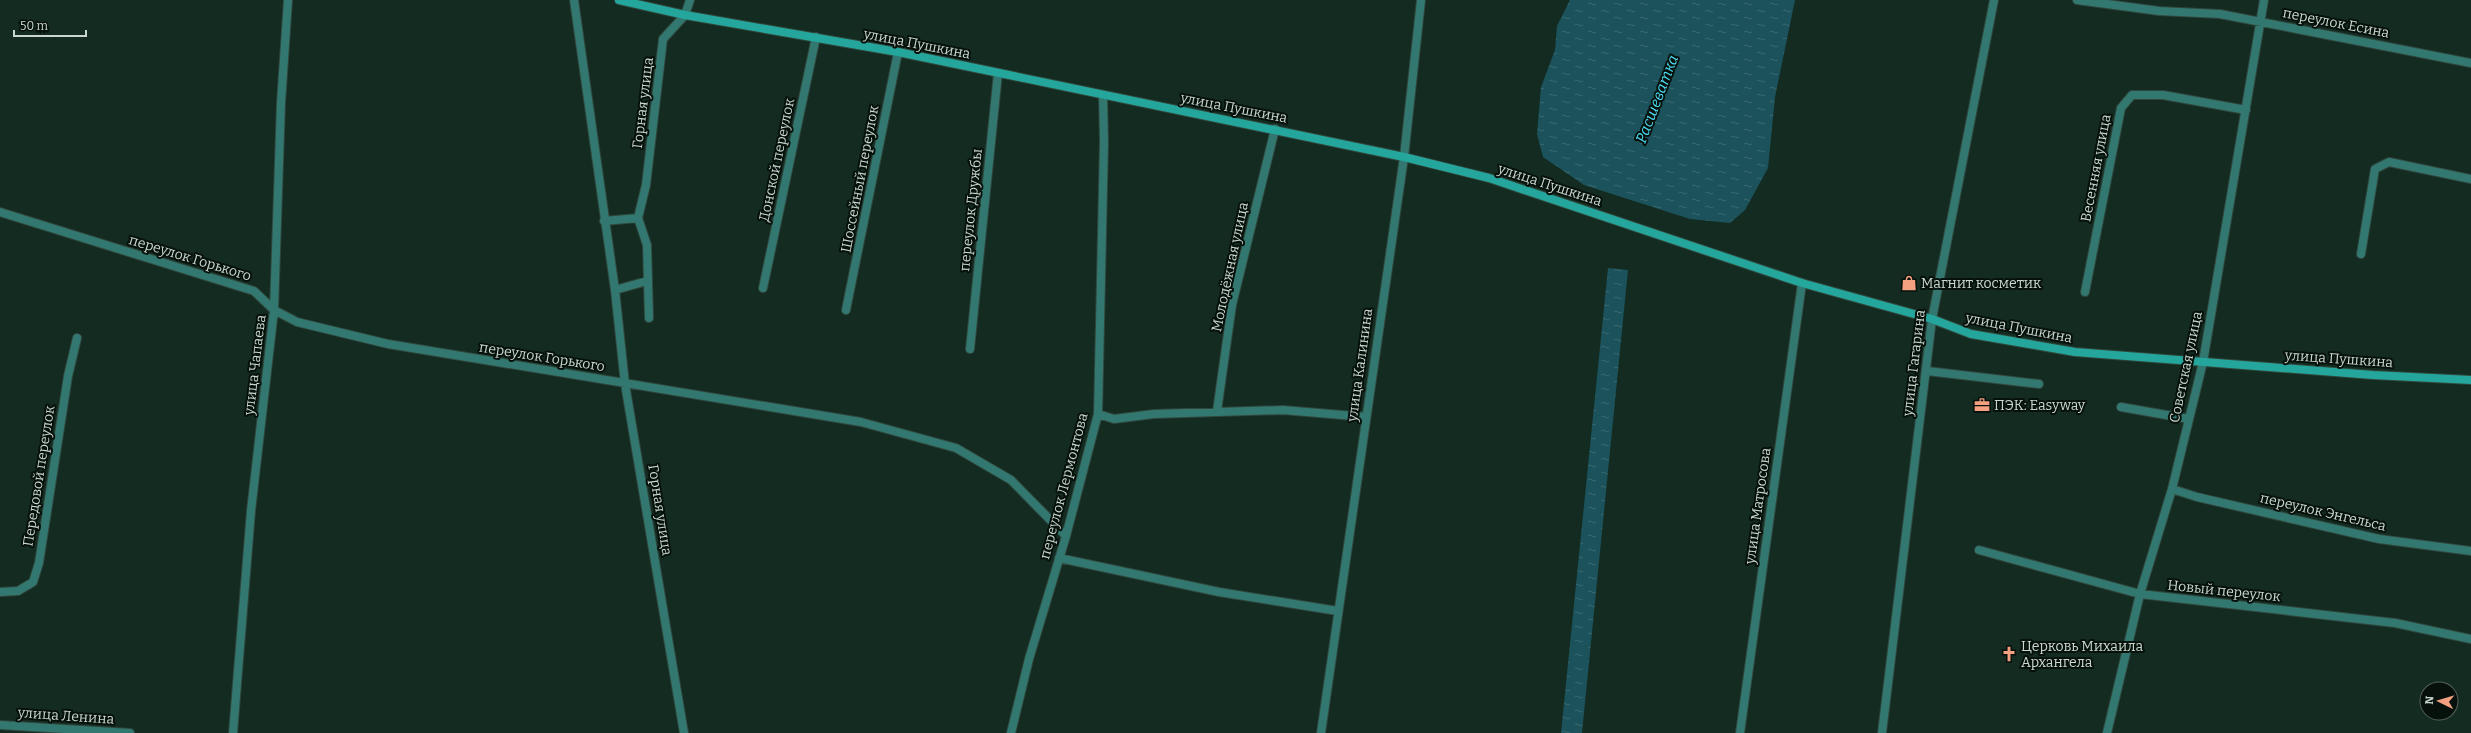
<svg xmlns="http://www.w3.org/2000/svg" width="2471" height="733" font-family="Bitter,serif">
<defs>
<pattern id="water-ripples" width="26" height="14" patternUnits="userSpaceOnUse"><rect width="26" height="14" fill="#1b525b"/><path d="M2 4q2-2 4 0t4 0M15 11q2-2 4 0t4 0" fill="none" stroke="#3b6a72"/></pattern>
</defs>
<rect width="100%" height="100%" fill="#132b20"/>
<path fill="url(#water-ripples)" d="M1570 0H1795L1775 97 1768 168 1745 210 1730 223 1690 219 1584 185 1543 157 1537 134 1541 87 1555 50 1557 26Z
M1608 268 1628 270 1582 733H1561Z"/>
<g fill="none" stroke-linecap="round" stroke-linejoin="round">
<defs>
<path id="minor" d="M574 0 615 290 625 384 684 733
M2077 0 2159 11 2220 14 2471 63
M0 212 254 291 274 310 297 322 388 344 861 422 956 448 1011 480 1066 536
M604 221 638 218
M2361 254 2375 169 2389 162 2471 179
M763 288 816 37
M615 290 647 281
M2085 292 2121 108 2132 95H2163L2246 110
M846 310 898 52
M649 318 647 245 638 218 646 185 663 39 685 15 690 0
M970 349 998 73
M1927 371 2039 384
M2121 407 2189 419
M1217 411 1232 305 1275 129
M1098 414 1114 419 1154 414 1283 410 1366 417
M2172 489 2197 497 2379 539 2471 551
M1979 550 2140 594 2395 623 2471 639
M1059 558 1219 592 1338 611
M0 592 18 591 33 582 39 563 68 376 77 338
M0 725 130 733
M233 733 251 511 274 310 281 103 288 0
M1011 733 1029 659 1066 536 1098 414 1104 142 1103 95
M1321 733 1404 157 1421 0
M1740 733 1802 283
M1882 733 1932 319 1994 0
M2107 733 2140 594 2172 489 2203 362 2264 0"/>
<path id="secondary" d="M619 0 685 15 898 52 1404 157 1489 178 1802 283 1932 319 1971 334 2075 352 2373 375 2471 380"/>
</defs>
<use href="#minor" stroke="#30473c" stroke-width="10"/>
<use href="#secondary" stroke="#30473c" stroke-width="10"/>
<use href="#minor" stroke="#327871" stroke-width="8"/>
<use href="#secondary" stroke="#25a69c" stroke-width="8"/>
</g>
<defs>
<symbol id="shop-bare" viewBox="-9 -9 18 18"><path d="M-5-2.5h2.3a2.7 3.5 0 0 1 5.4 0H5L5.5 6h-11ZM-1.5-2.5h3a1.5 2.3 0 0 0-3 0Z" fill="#f2a07f" stroke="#07110c" stroke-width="2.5" paint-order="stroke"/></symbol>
<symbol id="office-bare" viewBox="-9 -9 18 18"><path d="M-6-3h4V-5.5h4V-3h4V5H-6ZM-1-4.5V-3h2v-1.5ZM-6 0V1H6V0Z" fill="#f2a07f" stroke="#07110c" stroke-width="2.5" paint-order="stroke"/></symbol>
<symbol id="church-bare" viewBox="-9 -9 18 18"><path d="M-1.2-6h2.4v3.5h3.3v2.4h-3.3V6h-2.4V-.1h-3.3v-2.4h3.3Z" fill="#f2a07f" stroke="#07110c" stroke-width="2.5" paint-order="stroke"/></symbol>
</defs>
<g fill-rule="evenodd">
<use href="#shop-bare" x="1898" y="272" width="22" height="22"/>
<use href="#office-bare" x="1971" y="394" width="22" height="22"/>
<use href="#church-bare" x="1998" y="643" width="22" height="22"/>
</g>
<g text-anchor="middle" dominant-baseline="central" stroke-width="4" stroke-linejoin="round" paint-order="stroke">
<g font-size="14" fill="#c9d7cf" stroke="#07110c">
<text transform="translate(2336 23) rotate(11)">переулок Есина</text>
<text transform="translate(917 44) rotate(11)">улица Пушкина</text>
<text transform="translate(643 103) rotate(-83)">Горная улица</text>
<text transform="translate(1234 108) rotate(11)">улица Пушкина</text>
<text transform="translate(777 160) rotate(-78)">Донской переулок</text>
<text transform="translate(2096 168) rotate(-79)">Весенняя улица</text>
<text transform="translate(860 179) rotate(-79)">Шоссейный переулок</text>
<text transform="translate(1550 185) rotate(18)">улица Пушкина</text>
<text transform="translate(971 210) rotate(-84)">переулок Дружбы</text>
<text transform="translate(190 258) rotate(17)">переулок Горького</text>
<text transform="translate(1230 267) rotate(-78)">Молодёжная улица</text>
<text transform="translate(2019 328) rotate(11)">улица Пушкина</text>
<text transform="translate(542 357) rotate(9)">переулок Горького</text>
<text transform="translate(2339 359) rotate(4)">улица Пушкина</text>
<text transform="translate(1914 363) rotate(-83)">улица Гагарина</text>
<text transform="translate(255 365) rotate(-83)">улица Чапаева</text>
<text transform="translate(1360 365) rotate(-82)">улица Калинина</text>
<text transform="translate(2186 367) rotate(-78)">Советская улица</text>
<text transform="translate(39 476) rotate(-81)">Передовой переулок</text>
<text transform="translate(1064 486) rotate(-75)">переулок Лермонтова</text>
<text transform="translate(1758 506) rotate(-82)">улица Матросова</text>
<text transform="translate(660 510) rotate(81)">Горная улица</text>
<text transform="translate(2323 512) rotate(13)">переулок Энгельса</text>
<text transform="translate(2224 591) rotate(6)">Новый переулок</text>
<text transform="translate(66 716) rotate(4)">улица Ленина</text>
</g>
<g font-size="14" fill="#c9d7cf" stroke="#07110c" text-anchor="start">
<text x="1921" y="283">Магнит косметик</text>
<text x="1994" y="405">ПЭК: Easyway</text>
<text x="2021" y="646">Церковь Михаила<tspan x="2021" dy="16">Архангела</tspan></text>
</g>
<g font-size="15" font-style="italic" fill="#4ce1f9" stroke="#07110c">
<text transform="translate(1657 99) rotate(-69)">Расшеватка</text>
</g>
</g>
<g transform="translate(2439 701) rotate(275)"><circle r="19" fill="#07110c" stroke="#55605a"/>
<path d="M0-3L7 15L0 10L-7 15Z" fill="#f2a07f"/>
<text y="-6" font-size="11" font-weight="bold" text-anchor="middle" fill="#c9d7cf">N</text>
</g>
<path d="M14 30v6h72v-6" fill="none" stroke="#c9d7cf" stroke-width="2"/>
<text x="20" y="30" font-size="12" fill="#c9d7cf" stroke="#07110c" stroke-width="3" paint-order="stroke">50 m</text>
</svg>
